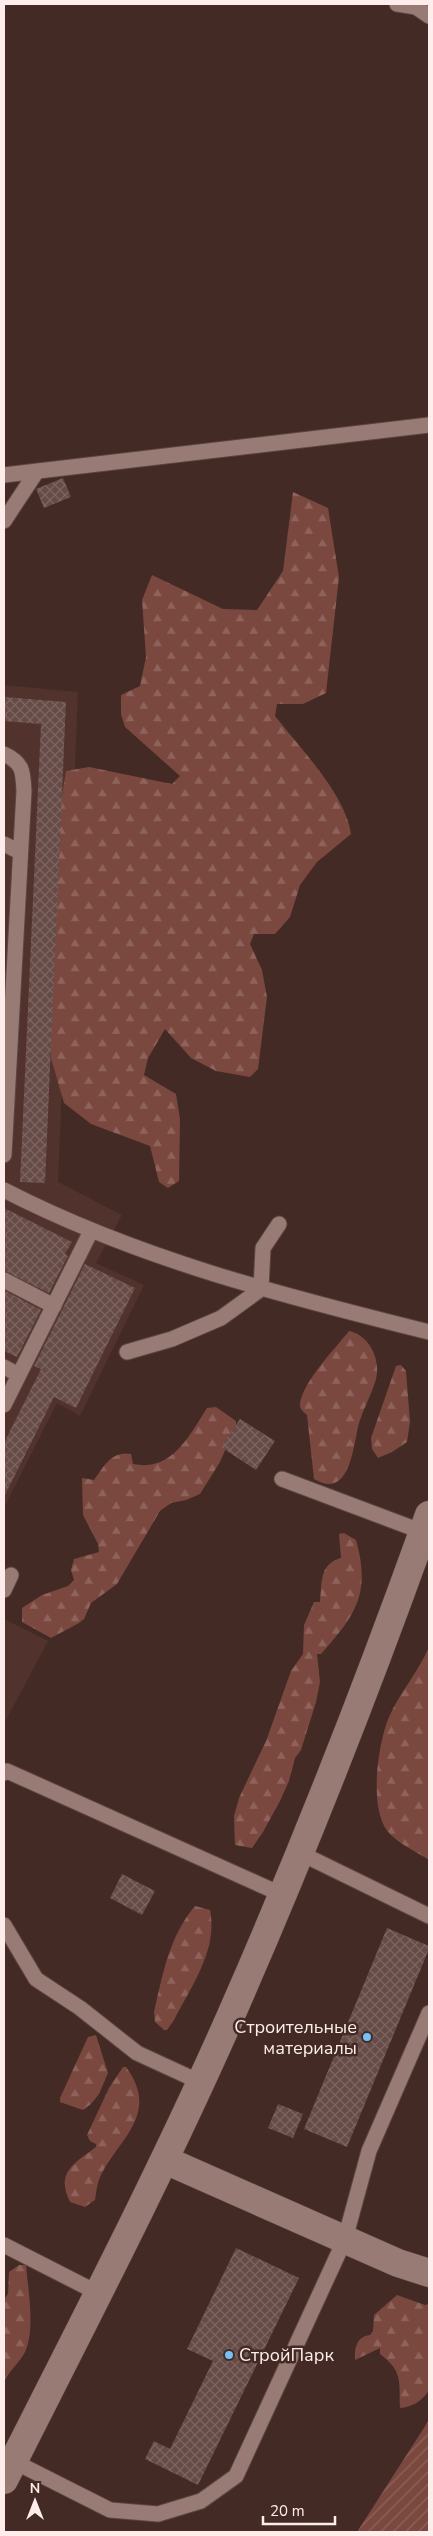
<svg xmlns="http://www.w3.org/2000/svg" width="433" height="2536" font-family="'Nunito Sans',sans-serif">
<defs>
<pattern id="forest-firs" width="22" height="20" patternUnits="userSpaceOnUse" patternTransform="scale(1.25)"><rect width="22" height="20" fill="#7a483f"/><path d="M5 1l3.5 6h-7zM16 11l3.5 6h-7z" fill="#8e635b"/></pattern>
<pattern id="garden-furrows" width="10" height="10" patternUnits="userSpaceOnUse" patternTransform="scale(1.25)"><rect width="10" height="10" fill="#7a483f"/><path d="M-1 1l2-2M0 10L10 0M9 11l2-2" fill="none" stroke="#8e635b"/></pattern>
<pattern id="building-cross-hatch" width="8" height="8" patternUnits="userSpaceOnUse" patternTransform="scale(1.25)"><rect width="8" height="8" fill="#664b46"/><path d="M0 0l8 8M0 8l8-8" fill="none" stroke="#7d6561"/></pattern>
</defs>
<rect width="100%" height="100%" fill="#432a25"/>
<path fill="#51322c" d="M4 685 78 692 58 1182 122 1215 96 1263 144 1285 80 1416 57 1403 4 1508Z
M4 1619 48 1641 4 1724Z"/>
<path fill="url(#forest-firs)" d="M293 492 328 508 339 577 326 693 303 704H277L275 716C300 748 346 795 351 834L317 862 300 885 290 917 275 934H254L250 944 262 970 267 997 258 1069 250 1077 216 1071 191 1058 165 1029 148 1058 144 1075 176 1094 180 1119 179 1181 168 1188 159 1182 150 1146 91 1124 64 1103 51 1058 49 1016 57 828 66 771 89 767 172 784 180 776 125 727 121 714V695L140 686 146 657 142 600 152 575 223 609 257 610 283 571Z
M349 1331C369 1335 381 1359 376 1379 371 1396 362 1411 358 1427 353 1449 349 1500 314 1479L307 1415C303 1412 299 1408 300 1403 305 1379 334 1350 349 1331Z
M401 1365 406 1371 410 1422 407 1442 392 1452 378 1458 372 1449 371 1438 396 1366Z
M216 1407 236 1421V1425L220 1462 200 1494 186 1500 171 1503 160 1511 117 1584 91 1603 84 1619 79 1623 51 1638 22 1622V1608L42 1595 68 1586 74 1580 71 1570 74 1559 99 1552 98 1544 83 1515 82 1478 94 1480C104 1466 112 1450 131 1454L133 1464C172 1472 189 1436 207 1408Z
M344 1533 356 1540C371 1593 356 1615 321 1654H317L320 1682 316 1702 301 1750 295 1758 289 1781 280 1801 263 1832 252 1848 235 1845 234 1816 239 1798 266 1741 291 1671 303 1654 304 1625 314 1602H320C322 1583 319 1564 341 1558L339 1534Z
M429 1647V1860C417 1852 401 1845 391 1835 367 1813 378 1743 389 1717 400 1692 419 1671 429 1647Z
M195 1906 210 1910C218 1950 192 1985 174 2020L167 2030H164L155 2022 154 2012C163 1973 169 1937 195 1906Z
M96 2035 108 2073 99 2094 91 2104 83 2110 60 2102V2098L88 2037Z
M123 2067H126C161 2114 118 2139 100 2177 97 2184 96 2193 95 2200L85 2207 70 2202C55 2172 75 2163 96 2147V2144L90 2141 87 2135 109 2088Z
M19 2265H26C28 2290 36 2331 24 2354 18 2364 9 2371 4 2382V2299L8 2294 9 2272Z
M397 2295 425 2305 429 2304V2391C421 2401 413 2407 400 2408 399 2380 403 2372 380 2354V2348L355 2360C354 2348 357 2336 370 2335L373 2331 374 2315Z"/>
<path fill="url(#garden-furrows)" d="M429 2420V2532H357Z"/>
<path fill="url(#building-cross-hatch)" d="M63 478 71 497 44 508 36 489Z
M4 697 66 702 45 1183 20 1182 41 724 4 721Z
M4 1208 72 1242 65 1254 68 1256 49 1293 4 1271Z
M85 1264 135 1288 76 1408 54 1397 4 1497V1443L41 1369 34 1366Z
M4 1290 41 1310 17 1357 4 1351Z
M240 1419 275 1441 256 1470 221 1447Z
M122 1874 155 1891 142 1915 110 1898Z
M387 1928 429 1946V1949L347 2147 304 2129Z
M278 2104 303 2114 293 2138 268 2128Z
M236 2248 299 2278 198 2485 145 2459 154 2441 170 2449 213 2361 187 2349Z"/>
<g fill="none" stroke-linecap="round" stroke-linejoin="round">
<defs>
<path id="lane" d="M397 4 416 7 429 16
M4 475 429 425
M4 521 37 471
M4 754C23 763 23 771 24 791L4 1155
M4 844 20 852
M4 1190C138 1259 284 1296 429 1332
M4 1280 54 1306
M127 1352 172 1339 221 1318 261 1289 263 1248 279 1224
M4 1367 19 1375
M4 1405 91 1231
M282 1479 423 1532
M4 1590 11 1575
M4 1773 7 1771 283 1895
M300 1853 429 1916
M4 1925 36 1979 80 2008 137 2053 200 2082
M4 2245 98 2293
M13 2461 110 2510 158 2514 201 2501 236 2476 345 2239 369 2151 429 2013"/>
<path id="street" d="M165 2160 398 2263 429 2273"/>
<path id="secondary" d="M4 2480C82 2325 162 2172 232 2013 304 1849 369 1683 429 1515"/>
</defs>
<use href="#lane" stroke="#5b4743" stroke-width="17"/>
<use href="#street" stroke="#5b4743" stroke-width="29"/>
<use href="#secondary" stroke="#5b4743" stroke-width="29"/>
<use href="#lane" stroke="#997b76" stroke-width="15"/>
<use href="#street" stroke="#997b76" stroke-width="28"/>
<use href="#secondary" stroke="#997b76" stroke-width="28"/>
</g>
<g fill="#75c0f6" stroke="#432a25" stroke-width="2">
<circle cx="367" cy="2037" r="5"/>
<circle cx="229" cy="2355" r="5"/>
</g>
<g text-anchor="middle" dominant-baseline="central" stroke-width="5" stroke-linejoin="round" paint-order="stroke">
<g font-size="18" fill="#feedea" stroke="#432a25" text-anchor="end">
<text x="357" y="2027">Строительные<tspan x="357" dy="21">материалы</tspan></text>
<text x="239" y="2355" text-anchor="start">СтройПарк</text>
</g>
</g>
<rect width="433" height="2536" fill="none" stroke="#feedea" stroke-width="10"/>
<g transform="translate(35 2501)" stroke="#432a25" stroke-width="4" paint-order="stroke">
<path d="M0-4L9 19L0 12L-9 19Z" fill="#feedea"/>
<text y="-8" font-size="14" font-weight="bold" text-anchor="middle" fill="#feedea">N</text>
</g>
<path d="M263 2516v8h72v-8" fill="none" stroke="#feedea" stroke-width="2.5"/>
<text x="270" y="2516" font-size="15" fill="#feedea" stroke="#432a25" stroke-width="4" paint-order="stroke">20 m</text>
</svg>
